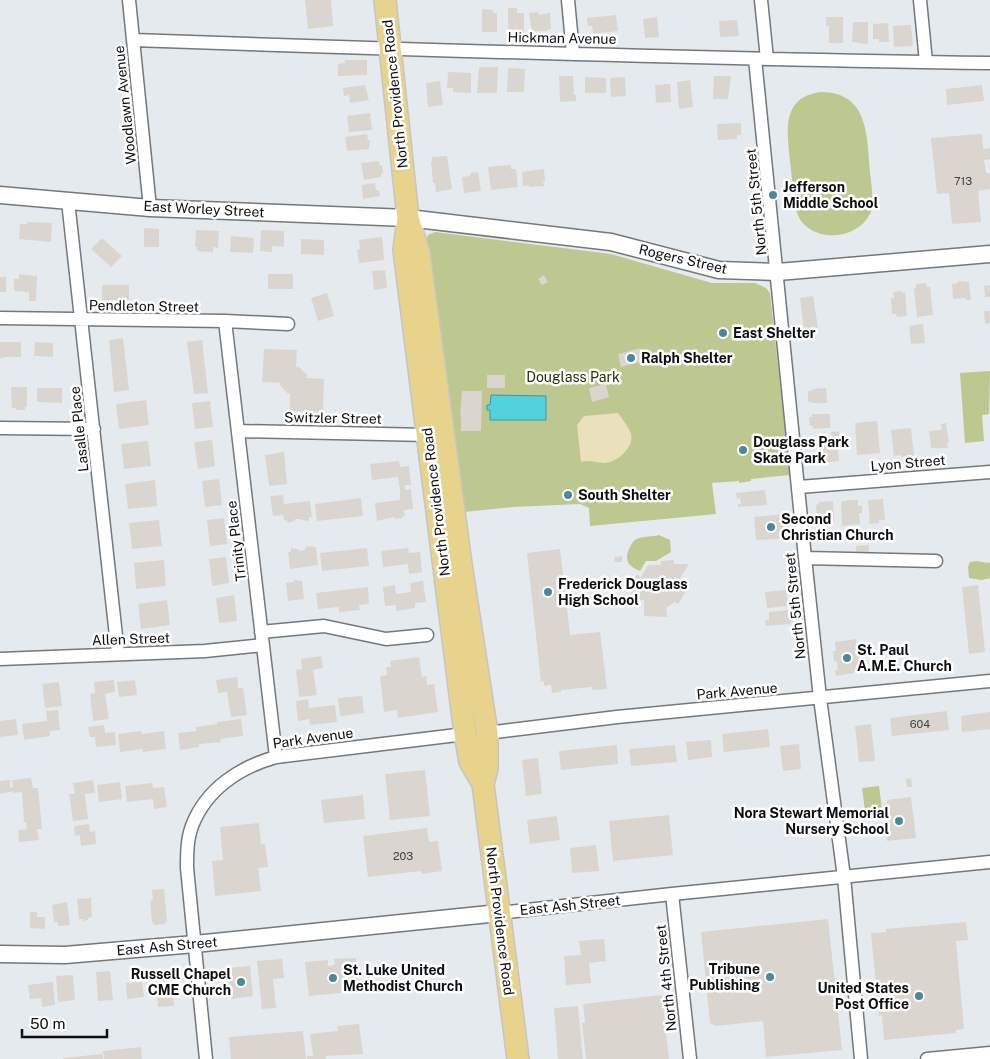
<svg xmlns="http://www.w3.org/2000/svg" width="990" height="1059" font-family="'Public Sans',sans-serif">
<rect width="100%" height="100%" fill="#e5eaef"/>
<path fill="#bdc790" d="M821 92C869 92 867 137 870 172 871 184 875 202 870 214 859 236 826 242 807 227 800 222 798 215 795 208 793 192 792 176 790 161 787 131 781 97 821 92Z
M435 232 611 254 712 283H755L766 288 770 293 790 475 751 479V481L739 483V481L712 483 716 514 590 526 589 508 580 504 513 507 464 512 426 241 428 235Z
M990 371 989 414 982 415 984 441 965 443 960 373Z
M659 535 670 540 671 552 656 561H646L640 571C627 566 624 559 630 547 632 544 632 542 635 540 641 536 651 537 659 535Z
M976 561 990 563V578L982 580 969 578 968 567 970 562Z
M879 786 882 809 865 811 862 788Z"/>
<path fill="#eae0bb" d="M618 413C628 428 640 437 623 454 618 459 612 462 605 463 596 463 590 459 581 462L577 425 584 416Z"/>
<path fill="#53d1dd" stroke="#3e969f" d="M491 395 546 396V420H490V410H487V405H490Z"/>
<path fill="#dbd5d0" d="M305 0H331L333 26 308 29Z
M508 8H517V13H524V33L514 32V30L508 29Z
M482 9 493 10V13H497V32H482Z
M538 12 539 15 550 13 551 29 547 30V31H532L529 13Z
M616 15 618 31 593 34 592 26H588L587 18Z
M657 17 659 37 645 38 643 19Z
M826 17H843V43H829V26H826Z
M737 20 739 36 720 37 719 21Z
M853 22H868V44L852 42Z
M888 23 889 42H879V39H873V24Z
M911 25 913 46 894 47 893 26Z
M345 60H367V75L338 76V64L345 63Z
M479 67H498L497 93H477Z
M508 68 525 69 524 92H507Z
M448 72 471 73V93L453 92V88H447Z
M559 76H573L574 95H576V101L560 102Z
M714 76H731L728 99H713Z
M585 77 606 78V93H585Z
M625 77 626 96 611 97 610 78Z
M690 80 693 107 679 109 677 82Z
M440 81 443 105 428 107 426 83Z
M670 84 671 102 656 103 655 85Z
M365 85 369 100 350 103 349 95 344 96 343 88Z
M982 85 984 101 947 105 946 89Z
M370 113 372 130 349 132 347 116Z
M741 123V135H737V139L718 140 717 124Z
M367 134 368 140H370L369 149 347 151 345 137Z
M978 134H982L983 149 990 148V159L984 160 986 173H990V189L978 191 981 222 952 224 949 193 937 194 931 138Z
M447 156 452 189 436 192 435 183H433L431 162H432V157Z
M379 161 380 166 382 165 383 173 381 174V177L364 180 361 163Z
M511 165V169H516L518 187 491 190 488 167Z
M544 169 545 181H543L544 186 529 187V185L523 186 522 172Z
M478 172 481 191 464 193 462 177 470 176V173Z
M375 183 376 190H379L380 196 363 199 362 185Z
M27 222 52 223 51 242 19 239 20 224H27Z
M144 228 159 229V247H144Z
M196 230 219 231 218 248 213 247V252L197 251V247H195Z
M261 230 284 231V247L272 246V252L260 251Z
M231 236 254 238 253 253 230 252Z
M382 237 384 260 359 263 357 250 360 249 359 240Z
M102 238 122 256 111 267 91 249Z
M301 239 324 240V255L301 254Z
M385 270 387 288 374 290 372 271Z
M19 274 37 276 36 301H29V292L14 291V279H19Z
M268 274H293V289H268Z
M544 275 548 282 542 285 538 279Z
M0 277H6V292H0Z
M957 281 969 282 971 300H966L965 298 953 299 952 284 958 283Z
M926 283 927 287H930L933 315 917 317 914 288H916V284Z
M102 285H129V300H102Z
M990 285V297H985L984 286Z
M902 291V293L905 292 907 316 897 317 896 314H892L891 298H894L893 292Z
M327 293 334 316 318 321 311 298Z
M813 296 818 328 804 330 800 298Z
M984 311H990V323L985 324Z
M923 324 925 343 911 344 909 326Z
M726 329 728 336 721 338 719 331Z
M123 338 129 390 114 392 109 340Z
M202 340 208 393 194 394 187 342Z
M0 342H21V357H3V358H0Z
M35 342 53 343V357L34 356Z
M641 348 644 361 621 367 618 354Z
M264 349 297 350 296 368 298 366 308 376 306 378 324 379 323 412 290 411V393L288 394 279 384 281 383 262 382Z
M487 375H505V388H487Z
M606 384 609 397 592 402 589 388Z
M11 387H27V407H25V410H16V408H12Z
M37 388H62V403L37 402Z
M826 388 827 403H811V401L808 402V391H812V389Z
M462 391H482L481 431H461V415H460Z
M146 400 149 425 119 429 116 404Z
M210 401 213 427 195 429 192 403Z
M812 414H830V428L813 429V426H810L809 417H812Z
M877 421 880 453 857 455 855 423Z
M946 423 949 443H947L948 448H931L929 431 942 430 941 424Z
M911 428 914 456 901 457V455L894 456 891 430Z
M839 431 841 449H838L839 461 822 463 820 444 832 443 831 432Z
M212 440 215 466 198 469 194 442Z
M148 441 151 466 124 469 121 444Z
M284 452 287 484 269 486 265 455Z
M399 461 400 467 409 466 411 485H405V490L411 489 413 509 404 510 405 516H402L403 518 394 519V517L377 521 375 503 400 500V486H399L398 477 372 480 370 464Z
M219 479 222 505 205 507 202 481Z
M155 480 157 506 128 509 125 484Z
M765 490 767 505 738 507V504H741L740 498 737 499 736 493Z
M283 495 284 504 310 501 312 517H309V521L301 520V519H295V521L287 523V520L284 521 283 515 273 516 270 496Z
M361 498 363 516 317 521 315 504Z
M883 499 885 520H879V523L870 524 868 500Z
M848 500H858V506L862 505V513H859L860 524 842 526 841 502Z
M833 501 834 521H826V518H817L816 505 819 504V502Z
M786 514 788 538 756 540 754 517Z
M224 518 227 544 210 546 207 520Z
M159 520 162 546 132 549 129 523Z
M869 545V554H856V546Z
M308 546 316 547 318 565 290 569 288 552H291V548L298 549 299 551 305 550V548Z
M367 548 369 566 322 571 320 553Z
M408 548 409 553 420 552 422 572 409 574 408 564 383 567 381 551Z
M560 549 570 635 600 632 607 689 592 690V687L561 690V692L552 693 551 685 544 686V681L541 682 527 553Z
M622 556V562H615L614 557Z
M226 557 229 583 212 586 209 559Z
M164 560 166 586 136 589 134 563Z
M674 560V564H689L679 580 690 585 678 604 675 602 666 608 667 617 644 616V600H627L634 588 630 586 637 574 641 577 648 565H661V561Z
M294 580 302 581 304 599 288 601 286 583 294 582Z
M423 581 426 602 415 603V608L396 611V605L385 606 383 587 395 585 396 594 411 592 410 583Z
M978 585 985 652 969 654 962 587Z
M368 587 369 604 359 605 360 610 339 612V607L318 609 316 593Z
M786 590 788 606 767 608 765 592Z
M234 595 237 621 219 623 216 598Z
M167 600 170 625 141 629 138 604Z
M789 610 792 611 793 622H790V624L766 626 765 620H769V612Z
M856 639 857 649 859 648 863 653 862 657 858 659 859 672 836 676 835 670H838L837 661 834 662 833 651H836L835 642Z
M321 656 323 668 313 670 317 695 299 697 296 670 302 669 301 659Z
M419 657 422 677 426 676 427 685 434 684 438 712 398 718 397 710 384 712 380 676 387 675 386 667H391L390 661Z
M237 677 238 688H243L247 715 231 717 227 692 218 693 216 680Z
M114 680 115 692 105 694 109 719 93 721 90 694 95 693 94 682Z
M135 680 137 695 119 697 117 682Z
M59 682 62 706 45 708 42 684Z
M362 696 364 713 340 716 338 698Z
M308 699 309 708 335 705 337 722 310 725 309 719 298 721 296 701Z
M58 710 60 730 50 731V736L24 740 22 724 47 721 46 711Z
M947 711 949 730 892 736 890 718Z
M990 712V729L962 732 961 716Z
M16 719 18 735 0 737V721Z
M241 719 243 736 220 739 221 742 199 744V747L180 750 178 733 196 731V727L217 724V722Z
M871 724 875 761 859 762 855 726Z
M104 725 105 733 115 732 116 745 96 747 95 737H90L88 727Z
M768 729 770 747 724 752 722 734Z
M141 731 142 734 164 731 166 749 143 752 142 749 120 752 118 734Z
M711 740 712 757 688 760 686 742Z
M799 744 801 769 783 771 780 746Z
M617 745 618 764 561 770 559 751Z
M675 745 677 762 631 766 629 749Z
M538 758 542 794 526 796 522 760Z
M425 770 430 816 390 820 385 774Z
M31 778 33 788H38L42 829H37L39 840 19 842 18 830 27 829 26 822H24L22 792 13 793V791L0 794V781L10 780V787H13L12 780Z
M911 778 912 787H907L906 779Z
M93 780 95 793 85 794 88 819 73 821 69 794H75L73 783Z
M120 782 122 799 99 802 97 785Z
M152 783 153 788 164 787 167 807 154 809 153 799 127 802 125 786Z
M363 795 365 819 324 823 321 800Z
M911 797 916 838 887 841 883 804 887 803V800Z
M669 815 673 855 613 861 609 821Z
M557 816 560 840 530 844 527 820Z
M259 823 261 844H265L268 867 258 868 261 891 215 896 212 861 223 860 220 827Z
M89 824 90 832 95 831 96 844 81 846 80 835 75 836 74 826Z
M427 828 429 842 438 841 442 871 422 874 421 871 368 877 363 836Z
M596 845 599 871 572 873 570 848Z
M164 889 167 921 165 922V924L154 925V922L152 923 150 901 153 900 152 890Z
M91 898 92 917 88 918V920L83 921V919H79L77 899Z
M67 902 70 925 58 926V922H54L52 905Z
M30 912H37V917H45V929L30 928Z
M828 919 842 1050 766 1057 763 1021 716 1026 710 1023 701 932Z
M966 922 968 940 956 941 964 1029 956 1030V1033L884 1040 882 1015 879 1016 871 933 886 932V929Z
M604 939 606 961 589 963 591 983 566 985 564 956 581 955 579 941Z
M356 958 360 991 309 996 305 962 328 960V966L335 965 334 959Z
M282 959 284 978 273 979 276 1008 262 1009 257 961Z
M250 966 253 996 231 999 228 968Z
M110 971 113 1000 98 1001 96 972Z
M73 975 75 1000 58 1002 56 976Z
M171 975 174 1006 158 1007 155 977Z
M53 982 55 1005 42 1007 41 998 30 999 28 985Z
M142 982 144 997 127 999 126 983Z
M662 995 669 1059H586L582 1023 585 1022 583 1004Z
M578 1006 583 1059H558L554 1008Z
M359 1024 363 1054 325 1056 326 1059H307V1056H313L310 1034 338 1031 337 1026Z
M303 1031 306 1059H231L229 1037Z
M141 1047 142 1059H104L103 1051Z
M102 1054 103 1059H63V1058Z"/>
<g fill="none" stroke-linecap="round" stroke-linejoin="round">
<defs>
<path id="minor" d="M129 0 150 208
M568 0 573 53
M761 0 767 59
M920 0 926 62
M133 40C419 50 704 59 990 63
M755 59 805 558 820 698 844 877 861 1059
M68 201 118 654
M0 318 225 321 288 324
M225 321 276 757
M0 428 94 429
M238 431 428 435
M799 487 990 472
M805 558 936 561
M261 632 324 626 386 639 427 635
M0 659 205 651 263 645
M487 733 617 717 990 681
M672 894 690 1059
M499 913 672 894 990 862
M206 1059 187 868C187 854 187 839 192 826 206 789 240 767 276 757L465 734
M927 1059 990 1053"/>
<path id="tertiary" d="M0 195 150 208 408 218 611 242 719 270 778 272 990 254
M0 954 65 955 195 944 499 913"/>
<path id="primary" d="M385 0 408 218 419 253 461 564 487 733V769L483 784
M408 218 404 250 465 734 470 762 483 784 518 1059"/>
</defs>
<use href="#minor" stroke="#73787c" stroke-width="15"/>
<use href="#tertiary" stroke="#73787c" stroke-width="19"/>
<use href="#primary" stroke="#c5c5c5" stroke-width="24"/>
<use href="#minor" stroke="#fff" stroke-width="12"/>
<use href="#tertiary" stroke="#fff" stroke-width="16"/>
<use href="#primary" stroke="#e8d38c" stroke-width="21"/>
</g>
<g fill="#488a9b" stroke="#fff" stroke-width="2">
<circle cx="773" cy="195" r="5"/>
<circle cx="723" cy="333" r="5"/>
<circle cx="631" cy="358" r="5"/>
<circle cx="743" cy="450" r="5"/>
<circle cx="568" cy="495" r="5"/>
<circle cx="771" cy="527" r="5"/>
<circle cx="548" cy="592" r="5"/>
<circle cx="847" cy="658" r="5"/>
<circle cx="899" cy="821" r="5"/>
<circle cx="770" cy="977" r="5"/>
<circle cx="333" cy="978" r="5"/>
<circle cx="241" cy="982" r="5"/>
<circle cx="919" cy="996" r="5"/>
</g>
<g text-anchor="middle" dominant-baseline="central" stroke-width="5" stroke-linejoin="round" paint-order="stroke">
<g font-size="11" fill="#403f3f">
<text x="963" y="181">713</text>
<text x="920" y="724">604</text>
<text x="403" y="856">203</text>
</g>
<g font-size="14" fill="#0c0d0f" stroke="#fff">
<text transform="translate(562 38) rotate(1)">Hickman Avenue</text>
<text transform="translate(395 94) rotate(-96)">North Providence Road</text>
<text transform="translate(125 105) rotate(-96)">Woodlawn Avenue</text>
<text transform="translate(756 202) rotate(-96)">North 5th Street</text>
<text transform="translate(204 209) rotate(3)">East Worley Street</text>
<text transform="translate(683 259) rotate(13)">Rogers Street</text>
<text transform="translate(144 306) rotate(1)">Pendleton Street</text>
<text transform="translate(333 418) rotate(1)">Switzler Street</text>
<text transform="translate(79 429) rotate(-96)">Lasalle Place</text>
<text transform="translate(908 463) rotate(-5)">Lyon Street</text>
<text transform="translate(436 502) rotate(-97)">North Providence Road</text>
<text transform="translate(236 541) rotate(-97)">Trinity Place</text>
<text transform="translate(795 606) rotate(-96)">North 5th Street</text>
<text transform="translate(131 639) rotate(-2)">Allen Street</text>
<text transform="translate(737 691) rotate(-5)">Park Avenue</text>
<text transform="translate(313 738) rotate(-8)">Park Avenue</text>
<text transform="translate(570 905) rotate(-6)">East Ash Street</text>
<text transform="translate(500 921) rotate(83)">North Providence Road</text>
<text transform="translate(167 946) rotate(-5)">East Ash Street</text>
<text transform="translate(666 978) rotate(-96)">North 4th Street</text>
</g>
<g font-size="14" font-weight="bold" fill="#0c0d0f" stroke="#fff" text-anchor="start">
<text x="783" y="187">Jefferson<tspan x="783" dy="16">Middle School</tspan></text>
<text x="733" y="333">East Shelter</text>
<text x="641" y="358">Ralph Shelter</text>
<text x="753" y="442">Douglass Park<tspan x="753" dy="16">Skate Park</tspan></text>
<text x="578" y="495">South Shelter</text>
<text x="781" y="519">Second<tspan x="781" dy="16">Christian Church</tspan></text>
<text x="558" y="584">Frederick Douglass<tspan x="558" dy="16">High School</tspan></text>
<text x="857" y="650">St. Paul<tspan x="857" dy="16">A.M.E. Church</tspan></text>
<text x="889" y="813" text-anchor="end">Nora Stewart Memorial<tspan x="889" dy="16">Nursery School</tspan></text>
<text x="760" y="969" text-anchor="end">Tribune<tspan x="760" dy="16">Publishing</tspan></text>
<text x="343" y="970">St. Luke United<tspan x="343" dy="16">Methodist Church</tspan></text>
<text x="231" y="974" text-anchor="end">Russell Chapel<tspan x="231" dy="16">CME Church</tspan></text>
<text x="909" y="988" text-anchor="end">United States<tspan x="909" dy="16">Post Office</tspan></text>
</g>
<g font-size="14" fill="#2a2f0a" stroke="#fff">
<text x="573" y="377">Douglass Park</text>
</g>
</g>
<path d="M22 1029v8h85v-8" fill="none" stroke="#0c0d0f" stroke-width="2.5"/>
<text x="30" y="1029" font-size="15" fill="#0c0d0f" stroke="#ffffff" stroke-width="4" paint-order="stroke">50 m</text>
</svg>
